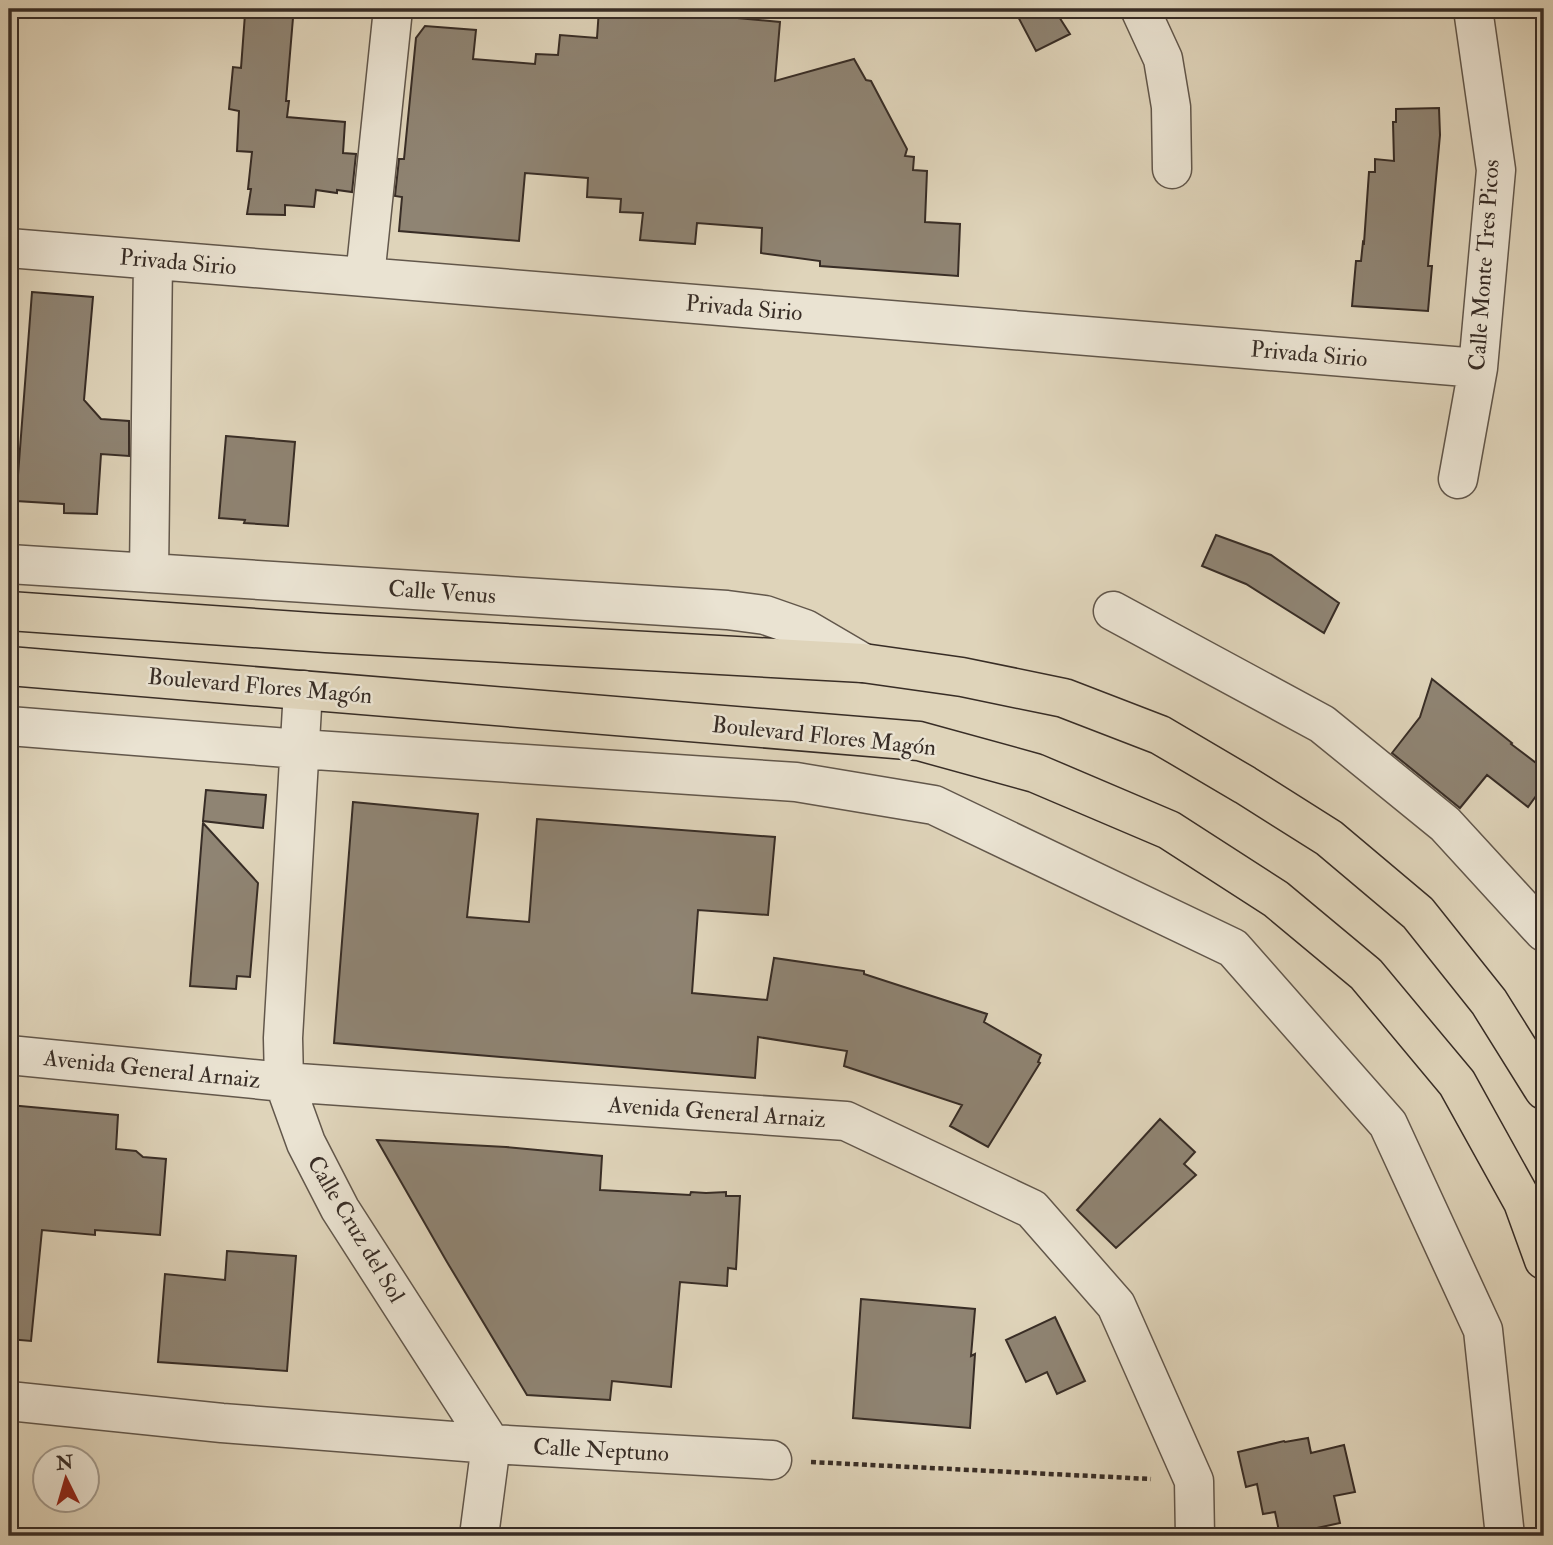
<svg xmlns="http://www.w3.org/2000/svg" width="1553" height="1545" font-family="'IM FELL Double Pica',serif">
<rect width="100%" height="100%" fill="#dfd4ba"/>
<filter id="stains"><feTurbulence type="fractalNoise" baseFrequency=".00286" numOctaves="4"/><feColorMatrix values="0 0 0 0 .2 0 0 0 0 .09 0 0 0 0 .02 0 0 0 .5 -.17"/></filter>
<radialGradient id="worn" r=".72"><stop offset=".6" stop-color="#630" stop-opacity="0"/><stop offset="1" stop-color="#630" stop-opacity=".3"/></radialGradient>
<path fill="#8f8473" stroke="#382d26" stroke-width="2" d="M599 9H640L780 22 775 81 854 59 866 80 871 81 907 149 905 156 914 157 913 170 927 171 925 222 960 224 958 276 820 266V261L761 253 762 228 697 223 695 244 640 240 643 213 620 212 621 199 587 197 588 178 525 173 519 241 399 231 402 197 395 196 399 159H404L416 38 425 26 476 30 473 59 535 64 536 54 558 55 560 35 597 38Z
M1014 9H1054L1070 34 1036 51Z
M245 14 293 18 286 101H289L287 117 345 122 343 153 356 154 352 192 337 190V193L316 190 314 207 285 205V215L247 214 251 189H248L252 152 237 151 239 111 229 109 233 67 241 68Z
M1439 108 1440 135 1428 266H1432L1428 311 1352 306 1356 261H1361L1363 242 1364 243 1369 172H1375V159L1394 161 1393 122H1396V109Z
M32 292 93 297 84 400 101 419 129 421V456L101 454 97 514 64 513V504L16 501Z
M226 436 295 442 288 526 244 523 245 520 219 518Z
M1216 535 1271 555 1339 603 1324 633 1246 584 1202 566Z
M1432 679 1512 743 1511 744 1544 769V785L1528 807 1487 775 1460 808 1392 753 1420 717Z
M206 790 266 795 263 828 203 821Z
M353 802 478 814 467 917 529 922 537 819 775 837 768 915 698 910 692 993 767 1000 774 958 864 971V974L987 1014 984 1022 1041 1055 1038 1062 1040 1063 988 1147 950 1126 962 1105 844 1066 847 1051 758 1037 755 1078 334 1043Z
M203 823 258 883 250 977 237 976 236 989 190 986Z
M9 1105 118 1115 116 1149 136 1151 143 1157 166 1159 160 1235 95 1230V1235L42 1230 31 1341 9 1339Z
M1160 1119 1195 1152 1184 1164 1196 1175 1116 1248 1077 1210Z
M377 1140 506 1147 602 1156 600 1190 690 1195 691 1192 706 1193 726 1192V1196H740L736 1269 728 1268 727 1286 680 1282 671 1387 612 1381 610 1400 527 1395 447 1262Z
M227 1251 296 1256 287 1371 158 1362 165 1274 225 1280Z
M861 1299 975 1309 971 1356 975 1354 970 1428 853 1418Z
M1055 1317 1085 1381 1057 1394 1047 1372 1026 1382 1006 1340Z
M1308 1438 1311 1453 1344 1445 1355 1492 1334 1496 1340 1523 1280 1536 1275 1512 1263 1514 1257 1484 1246 1487 1238 1452 1284 1441 1285 1442Z"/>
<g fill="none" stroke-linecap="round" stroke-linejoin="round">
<defs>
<path id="minor" d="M1140 9 1163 59 1171 107 1172 169
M9 248 1478 368
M365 277 393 9
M1458 479 1478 368 1496 170 1473 9
M9 564 727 610 765 615 805 629 863 663
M149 573 153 260
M1113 611 1322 724 1445 824 1544 932
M303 690 283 1038 284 1082 306 1143 340 1209 491 1444 479 1536
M9 726 300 749 796 782 934 805 1233 948 1388 1124 1483 1330 1505 1536
M9 1055 284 1082 846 1121 1032 1209 1116 1305 1194 1481 1195 1536
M9 1401 222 1423 491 1444 772 1460"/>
<path id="major" d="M9 611 326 633 863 663 962 677 1064 698 1160 735 1245 785 1329 838 1418 913 1489 1002 1544 1090
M9 666 919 741 1035 773 1169 830 1276 899 1366 974 1457 1083 1523 1202 1544 1260"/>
</defs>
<use href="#minor" stroke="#62574b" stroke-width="41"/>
<use href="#major" stroke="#382d26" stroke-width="41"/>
<path stroke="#382d26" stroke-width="4.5" stroke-dasharray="5 3.5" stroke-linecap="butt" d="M811 1462 1151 1479"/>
<use href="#minor" stroke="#eae3d2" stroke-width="38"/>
<use href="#major" stroke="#dfd4ba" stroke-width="38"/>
</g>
<g text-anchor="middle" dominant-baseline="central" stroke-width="5" stroke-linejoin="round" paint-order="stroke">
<g font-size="23" fill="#382d26" stroke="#eae3d2">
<text transform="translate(178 262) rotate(5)">Privada Sirio</text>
<text transform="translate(1484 265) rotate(-86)">Calle Monte Tres Picos</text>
<text transform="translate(744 308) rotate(5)">Privada Sirio</text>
<text transform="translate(1309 354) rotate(5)">Privada Sirio</text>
<text transform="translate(442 592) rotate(4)">Calle Venus</text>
<text transform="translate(260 686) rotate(5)">Boulevard Flores Magón</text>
<text transform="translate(824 736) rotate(6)">Boulevard Flores Magón</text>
<text transform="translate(152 1069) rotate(6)">Avenida General Arnaiz</text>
<text transform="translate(717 1112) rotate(4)">Avenida General Arnaiz</text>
<text transform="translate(356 1229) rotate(59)">Calle Cruz del Sol</text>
<text transform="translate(601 1450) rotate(3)">Calle Neptuno</text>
</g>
</g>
<rect width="1553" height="1545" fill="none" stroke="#dfd4ba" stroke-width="35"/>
<rect x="10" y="10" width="1532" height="1524" fill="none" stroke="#382d26" stroke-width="3.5"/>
<rect x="18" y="18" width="1518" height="1510" fill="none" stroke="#382d26" stroke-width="2"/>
<g transform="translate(66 1479) rotate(355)"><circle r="33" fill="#eae3d2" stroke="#a39a8d" stroke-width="2"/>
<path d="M0-5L12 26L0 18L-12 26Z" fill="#8f2418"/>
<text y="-10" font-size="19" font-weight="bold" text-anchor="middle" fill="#382d26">N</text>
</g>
<rect width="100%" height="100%" filter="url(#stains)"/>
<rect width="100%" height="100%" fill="url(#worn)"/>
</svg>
